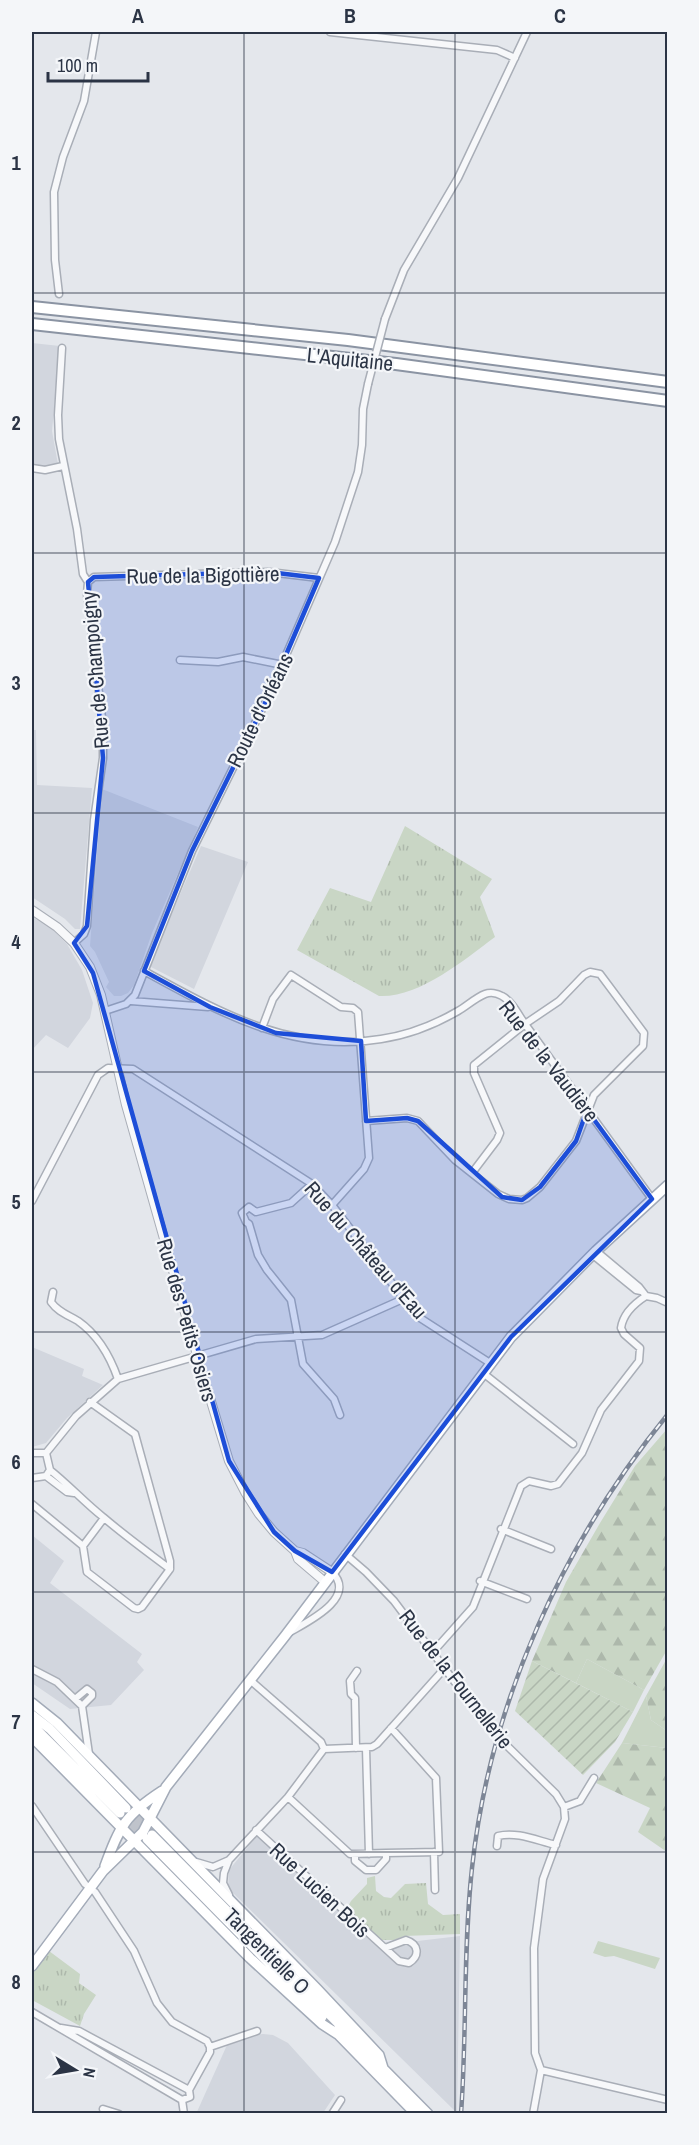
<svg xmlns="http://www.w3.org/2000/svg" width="699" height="2145" font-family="'Archivo Narrow',sans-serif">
<defs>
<pattern id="forest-firs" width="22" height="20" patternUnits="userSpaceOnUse" patternTransform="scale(1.5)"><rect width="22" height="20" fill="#c9d6c5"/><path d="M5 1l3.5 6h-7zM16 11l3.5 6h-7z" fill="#adb8ab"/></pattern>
<pattern id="park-tufts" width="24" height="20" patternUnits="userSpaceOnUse" patternTransform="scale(1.5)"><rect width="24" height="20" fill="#c9d6c5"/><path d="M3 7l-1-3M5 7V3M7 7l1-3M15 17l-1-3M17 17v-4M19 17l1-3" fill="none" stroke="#adb8ab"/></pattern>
<pattern id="garden-furrows" width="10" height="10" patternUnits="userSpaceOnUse" patternTransform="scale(1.5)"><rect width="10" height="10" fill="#c9d6c5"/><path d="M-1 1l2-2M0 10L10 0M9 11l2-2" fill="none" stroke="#adb8ab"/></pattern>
</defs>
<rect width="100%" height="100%" fill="#e4e7ec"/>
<path fill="#d2d6de" d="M32 343 60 346 52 431 59 470 32 466Z
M32 730H36L37 785 92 788 80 929H75L65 919 32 897Z
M102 789 198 827 152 933 134 985 128 993 121 996H114L106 987 109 982 95 952 90 946Z
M201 846 248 862 194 989 149 966Z
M32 917 49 926 67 944 82 970 93 1003 90 1018 68 1048 46 1035 32 1050Z
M32 1347 84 1369 82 1376 103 1385 67 1418 46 1443 32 1447Z
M32 1535 64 1561 50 1583 142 1654 137 1662 144 1670 111 1705 70 1709 32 1683Z
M261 1831 384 1945 460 1936 457 2113 228 1888 229 1870Z
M263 2034 273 2035 288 2043 335 2095 323 2113 196 2114 227 2045 253 2035Z"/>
<path fill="#c9d6c5" d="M587 1659 644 1690 633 1712 576 1683Z
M646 1696 651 1720 667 1731V1748L622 1743Z
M598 1941 660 1958 655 1969 614 1956 605 1957 593 1953Z"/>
<path fill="url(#forest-firs)" d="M667 1429 668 1648 644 1690 587 1659 576 1683 532 1661 566 1582 600 1523 635 1466Z
M667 1658 668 1731H667L651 1720 646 1696Z
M622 1743 667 1748V1852L638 1832 650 1808 596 1783Z"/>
<path fill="url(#park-tufts)" d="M405 826 492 879 480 897 495 937C464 960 419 998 379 996L297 950 330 888 371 902Z
M375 1876 376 1891 384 1897 391 1898 405 1884 426 1883 428 1904 443 1915 460 1914V1934L404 1936 394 1940H380L346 1910 351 1901 367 1884V1878Z
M49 1951 80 1974 79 1983 96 1995 84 2014 80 2026 32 2000V1974Z"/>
<path fill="url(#garden-furrows)" d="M532 1661 633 1712 615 1742 583 1775 515 1711Z"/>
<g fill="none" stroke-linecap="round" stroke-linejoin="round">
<path stroke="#bfc3cb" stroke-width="9" stroke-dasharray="9 4.5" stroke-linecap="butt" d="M126 1809 151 1833
M121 1815 146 1839"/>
<defs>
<path id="minor" d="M330 32 497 50 515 58
M59 294 55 260 54 192 63 157 84 101 96 32
M385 319 404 270 458 178 527 32
M62 348 58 415 59 439 77 529 83 574 88 582 87 594 103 726V758L94 820 87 926 84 934 74 943
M32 468 45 470 63 466
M88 582 94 577 269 572 319 578
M180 660 218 662 243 657 283 665
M144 971C219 1012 292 1054 381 1039 408 1035 434 1025 458 1011 467 1006 475 998 485 994 490 992 497 993 502 996 512 1001 519 1016 525 1024L652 1199
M131 1001 208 1007
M105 1011 126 1004 135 995 192 851 267 699 335 542 358 472 362 445 363 409 368 384
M262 1028 273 999 291 975 341 1007 353 1008 358 1012 369 1158 364 1169 332 1205
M366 1121 407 1118 418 1121 455 1160 498 1194 509 1199 522 1200 527 1198 540 1187 576 1141 594 1095 643 1046 644 1033 600 974 590 972 584 975 559 1001 525 1024 474 1065V1073L500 1133 497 1140 472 1173
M312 1184 291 1203 256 1212 249 1207 242 1213 246 1222 249 1224 258 1255 267 1270 291 1300 303 1364 334 1399 340 1415
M32 1201 98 1075 108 1068 133 1069 312 1184 332 1205 417 1316 490 1363
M596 1251 639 1287 646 1296 657 1298 668 1303
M593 1255 636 1290 641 1291
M53 1292 51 1302C58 1312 68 1315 78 1321 98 1335 110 1356 118 1379
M483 1373 573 1444
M90 1402 135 1434 170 1561V1569
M32 1453H46L50 1470 46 1476 32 1478
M46 1453 76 1416 118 1379 256 1339 322 1335 403 1299
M50 1470C69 1485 84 1502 103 1517 124 1535 147 1552 170 1569
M46 1476 67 1492 74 1493
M32 1504 83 1546 87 1572 134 1608 138 1609 142 1607 170 1569
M501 1529 551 1549
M83 1546 104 1518
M345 1554 366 1572 394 1601 490 1729 556 1794 564 1807 565 1819 543 1879 534 1948 535 2053 541 2070
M480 1581 527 1599
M290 1632C307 1622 358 1598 332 1572
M432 1653 473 1607 521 1486 529 1481 551 1486 558 1484 582 1453 601 1410 639 1361 640 1348 624 1334 621 1328C623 1314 635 1303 646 1296
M32 1669 57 1682 82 1706 89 1754
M250 1680 321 1742 324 1749
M75 1699 87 1689 92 1693V1696L82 1706
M356 1748 355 1698 351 1694 350 1681 357 1671
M366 1748 369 1854
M288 1797 350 1854 386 1853
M32 1806 85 1884 95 1892 134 1951 157 2003 172 2022 207 2041 210 2047
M564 1807 580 1801 594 1778
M256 1830 399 1961 409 1963C420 1956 419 1944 406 1940L385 1948
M497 1846 498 1836C517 1831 538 1841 556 1845
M434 1852 435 1890
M355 1854V1861L366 1870H376L386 1859V1853L439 1852 436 1778 391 1728
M196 1862 213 1867 229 1860
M229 1895 223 1883 224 1873 229 1860 288 1797 324 1749 372 1747 377 1744 444 1669
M32 2012 182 2100
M61 2028 79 2031 189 2090
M210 2047 257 2031
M541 2070 668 2100
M189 2090 210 2052V2047
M182 2100 190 2097 189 2090
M182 2100 184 2114
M103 2109 119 2114
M332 2114 341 2100
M533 2114 541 2070"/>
<path id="tertiary" d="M32 910 57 927 74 943 90 967 101 995 126 1105 197 1355 229 1461 245 1492 259 1514 274 1532 295 1551 298 1559 325 1582
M295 1551 303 1553 332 1572"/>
<path id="primary" d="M32 1703 57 1723 317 1989 379 2055 383 2068
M32 1715 50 1729 126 1808
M32 1725 120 1813
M32 1737 250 1958 322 2024 339 2035
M152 1835 428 2114
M147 1839 322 2017
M105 1866C120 1826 125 1815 162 1791
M32 1966 103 1871 143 1832 166 1787 285 1636 511 1337 596 1251 668 1185
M335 2031 416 2114"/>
<path id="motorway" d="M32 307 348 340 668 382
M32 324 396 364 668 401"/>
</defs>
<use href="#minor" stroke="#a9aeb7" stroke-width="9"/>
<use href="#tertiary" stroke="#a9aeb7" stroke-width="10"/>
<use href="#primary" stroke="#a3abb8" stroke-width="12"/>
<use href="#motorway" stroke="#8b94a3" stroke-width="14"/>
<use href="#minor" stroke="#f7f8fa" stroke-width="6"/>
<use href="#tertiary" stroke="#f7f8fa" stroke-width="8"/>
<use href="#primary" stroke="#fff" stroke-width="9"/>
<use href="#motorway" stroke="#fff" stroke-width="10"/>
<defs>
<path id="rail" d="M461 2114C467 2032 463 1950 472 1868 490 1702 563 1543 668 1414"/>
</defs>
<use href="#rail" stroke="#7d8696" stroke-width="4.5"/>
<use href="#rail" stroke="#f4f6f9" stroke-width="2" stroke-dasharray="7" stroke-linecap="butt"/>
<defs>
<path id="minor-bridge" d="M368 384 385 319"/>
</defs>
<use href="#minor-bridge" stroke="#a9aeb7" stroke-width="9" stroke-linecap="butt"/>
<use href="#minor-bridge" stroke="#f7f8fa" stroke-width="6"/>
</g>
<path fill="#1d4ed8" fill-opacity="0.2" stroke="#1d4ed8" stroke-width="4.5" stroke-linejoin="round" d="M269 572 319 578 267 699 192 851 144 971 210 1007 276 1033 361 1041 366 1121 407 1118 418 1121 502 1197 522 1200 540 1187 576 1141 587 1110 652 1199 511 1337 332 1572 295 1551 274 1532 229 1461 93 973 74 943 87 926 103 758 88 582 94 577Z"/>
<path fill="none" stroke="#2b3445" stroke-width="1.5" stroke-opacity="0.55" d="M244 32V2114M455 32V2114M32 293H668M32 553H668M32 813H668M32 1072H668M32 1332H668M32 1592H668M32 1852H668"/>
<g text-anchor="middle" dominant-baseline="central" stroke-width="4.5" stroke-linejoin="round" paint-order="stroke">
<g font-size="21" fill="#2b3445" stroke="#f4f6f9">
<text transform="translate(350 359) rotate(6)">L'Aquitaine</text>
<text transform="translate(203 575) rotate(-1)">Rue de la Bigottière</text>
<text transform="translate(95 670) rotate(-95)">Rue de Champoigny</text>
<text transform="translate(260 710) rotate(-64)">Route d'Orléans</text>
<text transform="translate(549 1061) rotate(52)">Rue de la Vaudière</text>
<text transform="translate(366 1250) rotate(49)">Rue du Château d'Eau</text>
<text transform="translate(187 1320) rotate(74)">Rue des Petits Osiers</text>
<text transform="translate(456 1679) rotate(52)">Rue de la Fournellerie</text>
<text transform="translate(320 1890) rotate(43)">Rue Lucien Bois</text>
<text transform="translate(267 1951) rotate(45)">Tangentielle O</text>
</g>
</g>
<rect width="699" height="2145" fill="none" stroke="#f4f6f9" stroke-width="66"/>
<g transform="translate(75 2070) rotate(101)" stroke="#f4f6f9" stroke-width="4.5" paint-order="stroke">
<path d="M0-4.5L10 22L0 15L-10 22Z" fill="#2b3445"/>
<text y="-9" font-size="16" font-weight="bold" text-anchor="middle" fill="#2b3445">N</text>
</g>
<path d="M48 72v9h100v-9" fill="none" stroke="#2b3445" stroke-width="3"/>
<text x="57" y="72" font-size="18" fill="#2b3445" stroke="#f4f6f9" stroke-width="4.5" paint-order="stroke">100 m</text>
<rect x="33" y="33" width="633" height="2079" fill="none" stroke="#2b3445" stroke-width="2"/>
<g font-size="20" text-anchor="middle" font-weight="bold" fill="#2b3445">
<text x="138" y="23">A</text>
<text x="350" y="23">B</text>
<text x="560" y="23">C</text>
<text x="16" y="170">1</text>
<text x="16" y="430">2</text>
<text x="16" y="690">3</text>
<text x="16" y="949">4</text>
<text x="16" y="1209">5</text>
<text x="16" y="1469">6</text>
<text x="16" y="1729">7</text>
<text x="16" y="1989">8</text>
</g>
</svg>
